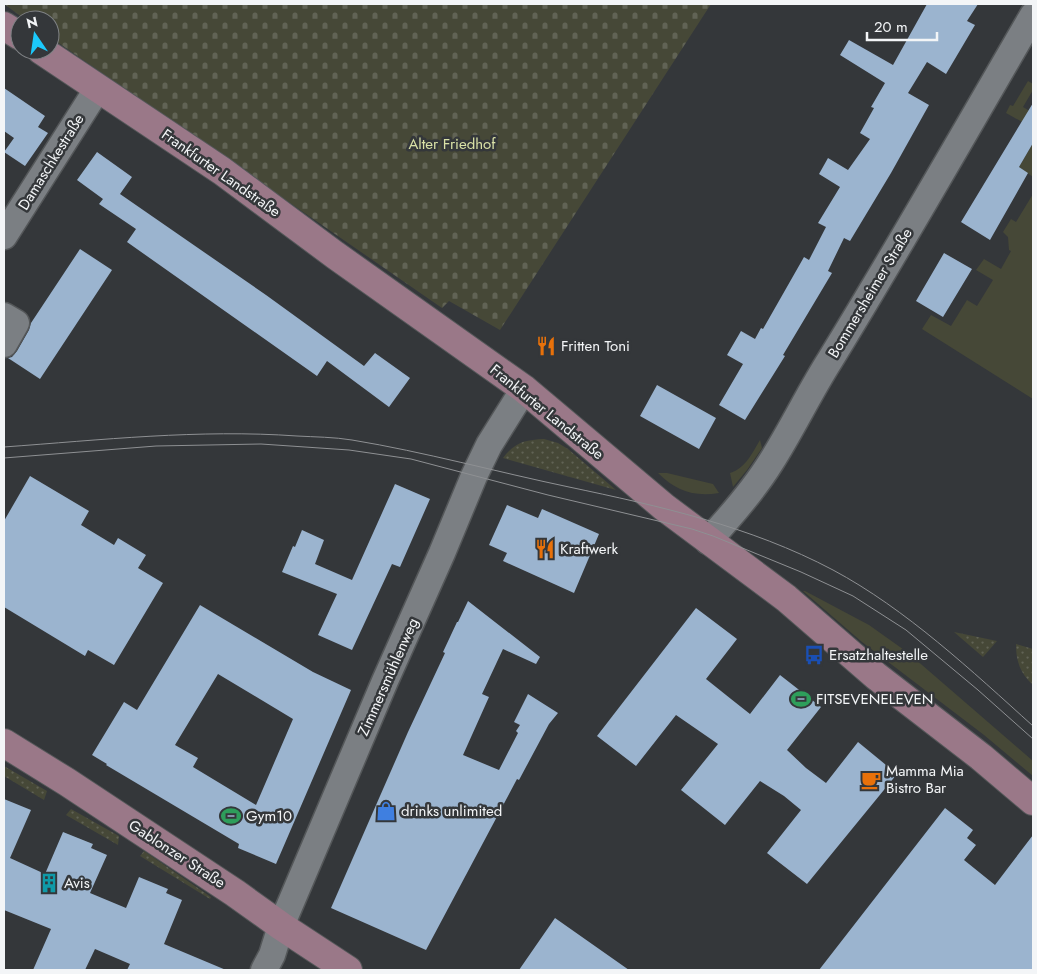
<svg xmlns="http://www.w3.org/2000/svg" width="1037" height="974" font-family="Jost,sans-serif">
<defs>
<pattern id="grass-dots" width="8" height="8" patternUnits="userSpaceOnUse" patternTransform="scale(1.25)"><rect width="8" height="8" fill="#464837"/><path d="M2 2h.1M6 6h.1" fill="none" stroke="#616355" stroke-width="1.8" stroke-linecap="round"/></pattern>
<pattern id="cemetery-stones" width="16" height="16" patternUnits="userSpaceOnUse" patternTransform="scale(1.25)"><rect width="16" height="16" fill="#464837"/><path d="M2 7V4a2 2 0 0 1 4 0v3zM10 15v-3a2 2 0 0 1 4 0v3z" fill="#616355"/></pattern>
</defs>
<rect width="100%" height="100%" fill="#34373a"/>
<path fill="url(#grass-dots)" d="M544 439 558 443 568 449 616 490 503 458C515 442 525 440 544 439Z
M954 632 997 641 983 657Z
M1016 644 1033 649V685C1020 673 1016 661 1016 644Z
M4 766 47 791 44 800 4 776Z
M71 809 119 836 118 845 66 815Z
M144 851 211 897 210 899 140 856Z"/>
<path fill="url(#cemetery-stones)" d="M4 4H711L500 330 449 301 442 308 50 37V20H26Z"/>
<path fill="#464837" d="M1028 81 1033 84V90L1023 107 1033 113V128L1006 113 1010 105 1013 106Z
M1033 143V177L1019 167Z
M1033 194V399L922 329 931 315 951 326 967 300 977 306 993 280 976 270 984 259 1001 269 1011 251 1009 250 1008 237 1003 232 1011 219 1016 222Z
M760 440 762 448 747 470 733 487 730 473C746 468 752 453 760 440Z
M658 473H667L713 484 719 493C694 497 676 491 658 473Z
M803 591H805L869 625 907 652 1033 761V776L984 735 862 642Z"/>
<path fill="#9bb4cf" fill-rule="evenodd" d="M927 4H978L967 21 975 25 946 74 927 62 908 93 929 105 891 173 850 241 844 238 828 271 832 273 783 355 785 356 745 420 719 405 743 364 727 355 741 331 755 339 761 328 763 329 804 257 809 260 826 227 818 223 840 187 819 174 828 158 848 170 870 139 860 133 874 108 871 107 885 83 840 55 849 40 893 65Z
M4 88 45 116 38 127 48 133 25 166 4 152 14 138 4 131Z
M1033 103V143L1019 167 1028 173 990 240 961 222Z
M97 152 132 177 120 194 266 295 364 366 375 353 410 378 389 407 327 361 317 376 127 242 136 229 99 204 103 199 77 180Z
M80 249 112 270 40 379 8 358 12 357 17 351 29 330 31 323Z
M944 253 972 269 943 317 916 301Z
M657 385 716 418 699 449 640 416Z
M30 476 89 511 81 525 114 545 118 538 146 555 138 568 163 583 114 665 88 650 85 656 4 607V521Z
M395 484 430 499 400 567 392 564 352 650 318 635 337 594 282 572 293 546 295 547 302 530 324 540 315 564 352 580Z
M507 505 538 518 542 509 599 534 574 593 503 561 507 553 489 545Z
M468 601 540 657 536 664 503 649 482 694 489 697 463 755 499 770 518 733 516 731 520 725 514 722 528 694 558 713 549 724 519 780 517 779 426 950 331 908 408 732 445 653 443 652 457 622H458Z
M200 605 313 672 351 690 276 864 238 848 239 844 106 765 107 764 92 755 124 702 137 710ZM218 674 293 719 256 805 193 767 198 758 175 745Z
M696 608 737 639 706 679 731 699 750 714 780 675 821 707 787 750 806 768 826 783 858 742 897 774 807 884 767 853 801 810 784 796 760 781 725 825 681 790 718 744 676 715 636 766 597 736Z
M4 799 31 810 10 858 45 874 63 832 93 844 91 848 107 855 90 893 126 908 139 877 168 889 166 893 182 900 164 944 226 970H127L130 964 95 949 85 970H33L51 929 4 910Z
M945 808 973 830 967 838 976 845 964 860 995 885 1033 835V970H819Z
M555 918 629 970H519Z"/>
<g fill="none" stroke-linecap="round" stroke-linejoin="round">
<defs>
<path id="minor" d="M4 236 98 88
M4 316 16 323 4 344
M708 541C731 516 753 491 771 462 792 429 809 393 830 360 900 246 966 130 1033 15
M264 970 272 955 281 926 385 681 442 553 474 476 489 445 524 389"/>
<path id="secondary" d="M4 26 20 36
M41 50 222 171 335 255 524 389 664 507 786 598 876 676 981 757 1033 801
M4 743 67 782 235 893 281 926 348 970"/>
</defs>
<use href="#minor" stroke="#545759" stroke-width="29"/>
<use href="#secondary" stroke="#545759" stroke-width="30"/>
<use href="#minor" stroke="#7b7f83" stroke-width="26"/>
<use href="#secondary" stroke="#9a7888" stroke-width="28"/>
<path stroke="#8e9093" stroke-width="1" d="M4 447C101 440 199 429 297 436 315 437 334 437 352 440 425 452 497 472 569 487 659 506 750 526 833 570 906 609 972 671 1033 726
M4 458 156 446 261 444 349 450 411 459 548 495 692 529 713 536 801 572 853 596 906 630 978 690 1033 739"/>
</g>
<defs>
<symbol id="restaurant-bare" viewBox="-9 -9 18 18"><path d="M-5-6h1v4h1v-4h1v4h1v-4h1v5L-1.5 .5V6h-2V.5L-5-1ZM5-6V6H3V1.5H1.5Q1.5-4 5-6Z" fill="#e8710a" stroke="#34373a" stroke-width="2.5" paint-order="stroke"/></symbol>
<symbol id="bus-bare" viewBox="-9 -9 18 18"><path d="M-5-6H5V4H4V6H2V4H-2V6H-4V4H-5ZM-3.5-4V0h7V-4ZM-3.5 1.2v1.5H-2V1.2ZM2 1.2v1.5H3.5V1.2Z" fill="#1a4fb4" stroke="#34373a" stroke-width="2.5" paint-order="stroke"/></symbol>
<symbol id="stadium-bare" viewBox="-9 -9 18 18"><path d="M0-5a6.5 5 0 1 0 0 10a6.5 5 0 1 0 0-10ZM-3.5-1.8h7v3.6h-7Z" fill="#2e9e5b" stroke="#34373a" stroke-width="2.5" paint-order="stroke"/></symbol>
<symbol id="cafe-bare" viewBox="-9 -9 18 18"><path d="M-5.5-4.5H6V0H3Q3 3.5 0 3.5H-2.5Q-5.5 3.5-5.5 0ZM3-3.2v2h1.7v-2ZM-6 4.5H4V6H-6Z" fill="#e8710a" stroke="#34373a" stroke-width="2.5" paint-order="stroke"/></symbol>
<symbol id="shop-bare" viewBox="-9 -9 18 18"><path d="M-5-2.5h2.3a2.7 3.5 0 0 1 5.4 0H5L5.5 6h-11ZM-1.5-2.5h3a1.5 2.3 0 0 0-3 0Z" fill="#3f7fe0" stroke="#34373a" stroke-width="2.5" paint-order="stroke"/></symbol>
<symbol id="building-bare" viewBox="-9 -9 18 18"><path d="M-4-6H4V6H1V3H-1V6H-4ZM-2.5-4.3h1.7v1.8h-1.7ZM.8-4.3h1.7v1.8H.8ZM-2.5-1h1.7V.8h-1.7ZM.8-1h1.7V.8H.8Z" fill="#0f9aa8" stroke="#34373a" stroke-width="2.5" paint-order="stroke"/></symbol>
</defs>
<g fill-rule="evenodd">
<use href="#restaurant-bare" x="532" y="332" width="28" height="28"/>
<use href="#restaurant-bare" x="531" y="535" width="28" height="28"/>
<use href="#bus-bare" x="800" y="641" width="28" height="28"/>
<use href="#stadium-bare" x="787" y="685" width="28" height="28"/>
<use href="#cafe-bare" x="857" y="766" width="28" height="28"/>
<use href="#shop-bare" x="372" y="797" width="28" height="28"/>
<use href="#stadium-bare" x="217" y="802" width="28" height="28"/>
<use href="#building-bare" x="35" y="869" width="28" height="28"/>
</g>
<g text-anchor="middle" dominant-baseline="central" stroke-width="5" stroke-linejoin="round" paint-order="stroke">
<g font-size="15" fill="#dae2a7" stroke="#34373a">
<text x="452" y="144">Alter Friedhof</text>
</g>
<g font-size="15" fill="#f3f5f7" stroke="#34373a">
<text transform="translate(51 162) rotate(-58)">Damaschkestraße</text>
<text transform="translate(221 173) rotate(35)">Frankfurter Landstraße</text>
<text transform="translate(870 293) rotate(-59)">Bommersheimer Straße</text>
<text transform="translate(547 412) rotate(39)">Frankfurter Landstraße</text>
<text transform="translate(388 677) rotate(-66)">Zimmersmühlenweg</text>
<text transform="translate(177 854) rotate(33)">Gablonzer Straße</text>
</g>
<g font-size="15" fill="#f3f5f7" stroke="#34373a" text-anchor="start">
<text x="561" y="346">Fritten Toni</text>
<text x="560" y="549">Kraftwerk</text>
<text x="829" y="655">Ersatzhaltestelle</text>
<text x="816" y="699">FITSEVENELEVEN</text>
<text x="886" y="771">Mamma Mia<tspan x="886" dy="17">Bistro Bar</tspan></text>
<text x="401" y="811">drinks unlimited</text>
<text x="246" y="816">Gym10</text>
<text x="64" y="883">Avis</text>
</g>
</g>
<rect width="1037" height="974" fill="none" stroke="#f3f5f7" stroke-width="10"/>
<g transform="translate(35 35) rotate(347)"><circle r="24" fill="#34373a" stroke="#808386"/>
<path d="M0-4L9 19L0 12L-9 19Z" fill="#1cc9fc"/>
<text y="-8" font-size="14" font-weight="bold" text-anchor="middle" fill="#f3f5f7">N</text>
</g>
<path d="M867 32v8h70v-8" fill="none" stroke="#f3f5f7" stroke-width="2.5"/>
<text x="874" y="32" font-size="15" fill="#f3f5f7" stroke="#34373a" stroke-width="4" paint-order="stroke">20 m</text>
</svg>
